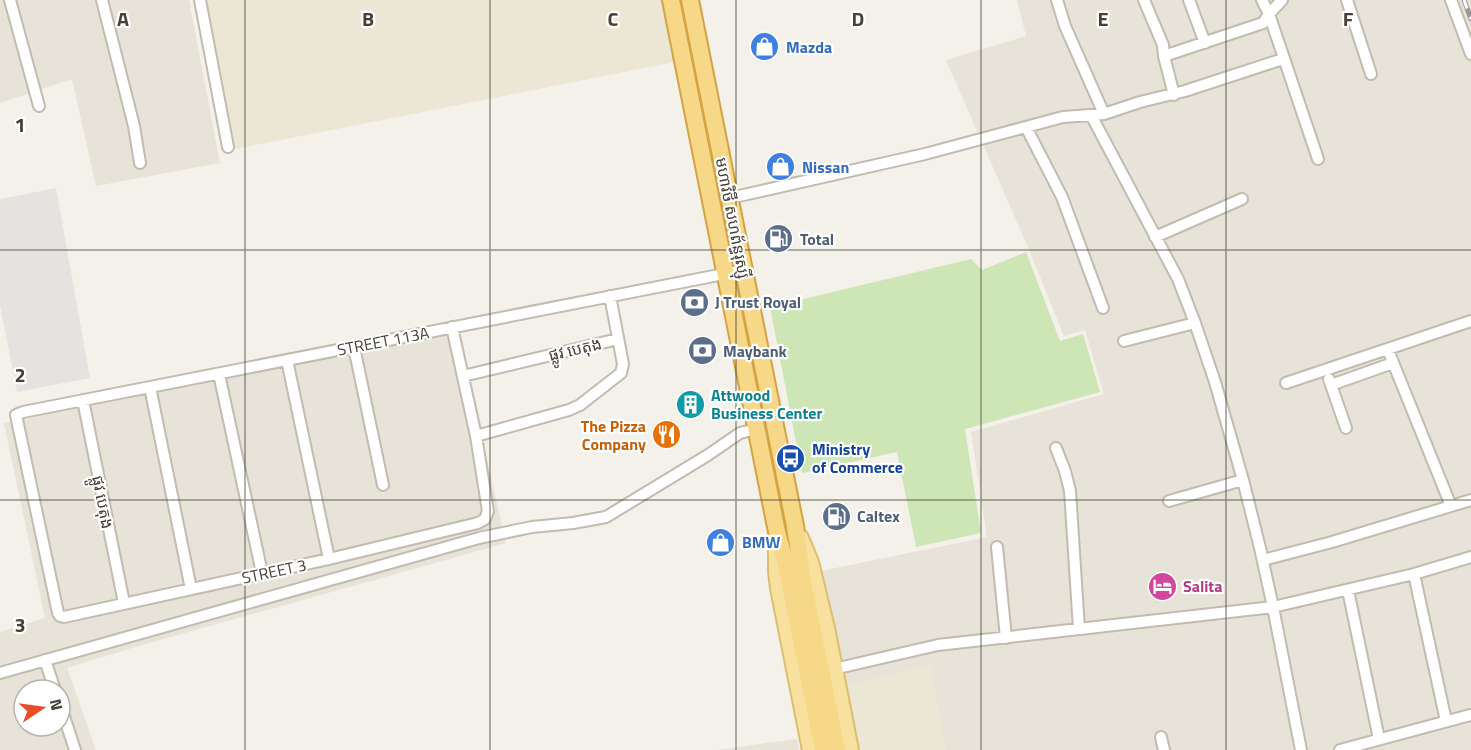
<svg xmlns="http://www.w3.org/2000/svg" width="1471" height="750" font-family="'Titillium Web','Noto Sans Khmer',sans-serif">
<rect width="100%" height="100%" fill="#f3f1e9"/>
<path fill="#e7e3d8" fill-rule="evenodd" d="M0 0H189L220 163 96 186 72 79 0 103Z
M1017 0H1471V750H850L816 572 987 537 971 432 1104 394 1085 330 1064 336 1030 252 946 60 1026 36Z
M458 332 506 543 135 647 67 668 96 750H0V632L45 618 4 423ZM24 690H60V726H24Z
M797 739 799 750H718Z"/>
<path fill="#ece6d4" d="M205 0H663L675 62 235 149Z
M931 665 946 750H855L843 686Z"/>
<path fill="#cee5b5" d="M1026 252 1060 341 1083 334 1100 392 965 429 981 533 916 547 897 452 802 473 770 307 971 259 982 270Z"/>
<path fill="#e5e3e0" d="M56 188 90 378 17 392 0 305V199Z"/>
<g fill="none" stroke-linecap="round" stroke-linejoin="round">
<defs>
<path id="minor" d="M10 0 39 106
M102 0 134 126 140 163
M200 0 228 147
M1057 0 1065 26 1104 114
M1144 0 1163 45 1164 56 1174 95
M1189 0 1205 43
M1262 0 1269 14 1318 159
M1347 0 1371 74
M1451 0 1471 54
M1164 56 1263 23 1269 14 1282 0
M1091 115 1178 279 1195 323 1215 382 1243 480 1260 548 1273 607 1301 750
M1026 127 1062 197 1103 308
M730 198 925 154 1063 117 1104 114 1140 102 1185 91 1283 59
M1155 237 1242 199
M452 327 476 436 488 511 485 519 478 523 329 559 64 617 60 616 58 613 16 415 23 412 744 270
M1124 341 1195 323
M354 347 383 485
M1388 350 1451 506
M287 360 329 559
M219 374 262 573
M463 376 618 339
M1329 379 1346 428
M1286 383 1471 321
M1331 385 1393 363
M150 387 191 589
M83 400 124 603
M476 436 569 410 580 405 621 373 623 364 610 296
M1056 448 1065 471 1070 491 1079 629
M1169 501 1243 480
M997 547 1006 638
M1263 560 1332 542 1471 500
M1414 574 1446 721
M1348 590 1379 739
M45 660 55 690
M834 669 938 645 1273 607 1414 574 1471 557
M0 673 479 538 532 527 573 523 606 517 708 455 740 433 756 429
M60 704 75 750
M1161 737 1164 750
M1340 750 1470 715"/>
<path id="primary" d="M800 538 810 562 826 628 850 750
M777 541V572L779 588 811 750"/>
<path id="trunk" d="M671 0 777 532 787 569 823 750
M690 0 795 526 804 587 837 750"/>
</defs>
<use href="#minor" stroke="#c1bcaf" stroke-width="14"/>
<use href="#primary" stroke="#dcbf6e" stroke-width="20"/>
<use href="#trunk" stroke="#d4a343" stroke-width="20"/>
<use href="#minor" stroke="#fff" stroke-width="10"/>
<use href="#primary" stroke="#f8e19e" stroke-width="16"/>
<use href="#trunk" stroke="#f6d888" stroke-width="16"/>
<defs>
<path id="rail" d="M1464 0 1471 19"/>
</defs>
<use href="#rail" stroke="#979797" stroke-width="5"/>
<use href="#rail" stroke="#fff" stroke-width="3" stroke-dasharray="9" stroke-linecap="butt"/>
</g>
<path fill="none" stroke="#474138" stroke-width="1.5" stroke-opacity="0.55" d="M245 0V750M490 0V750M736 0V750M981 0V750M1226 0V750M0 250H1471M0 500H1471"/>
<defs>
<symbol id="shop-disc" viewBox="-11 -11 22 22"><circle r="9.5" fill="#3f7fe0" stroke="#fff"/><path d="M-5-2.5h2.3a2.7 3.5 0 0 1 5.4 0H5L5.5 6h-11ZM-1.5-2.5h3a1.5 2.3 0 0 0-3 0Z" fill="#fff"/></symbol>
<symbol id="fuel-disc" viewBox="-11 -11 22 22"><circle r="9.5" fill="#5c6f8a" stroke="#fff"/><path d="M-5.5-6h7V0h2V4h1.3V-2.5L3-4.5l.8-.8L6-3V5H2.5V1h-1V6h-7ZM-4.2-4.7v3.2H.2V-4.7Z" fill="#fff"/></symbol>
<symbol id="bank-disc" viewBox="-11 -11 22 22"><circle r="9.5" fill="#5c6f8a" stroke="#fff"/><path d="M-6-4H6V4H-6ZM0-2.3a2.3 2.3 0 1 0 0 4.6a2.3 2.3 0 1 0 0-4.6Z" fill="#fff"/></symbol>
<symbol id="building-disc" viewBox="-11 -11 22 22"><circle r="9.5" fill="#0f9aa8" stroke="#fff"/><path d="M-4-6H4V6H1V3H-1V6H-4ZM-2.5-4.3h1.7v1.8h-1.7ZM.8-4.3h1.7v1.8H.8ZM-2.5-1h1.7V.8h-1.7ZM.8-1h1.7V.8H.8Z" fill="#fff"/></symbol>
<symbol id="restaurant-disc" viewBox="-11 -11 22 22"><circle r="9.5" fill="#e8710a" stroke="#fff"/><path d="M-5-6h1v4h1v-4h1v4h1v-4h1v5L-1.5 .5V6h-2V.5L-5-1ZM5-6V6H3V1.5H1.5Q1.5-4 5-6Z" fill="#fff"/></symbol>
<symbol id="bus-disc" viewBox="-11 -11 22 22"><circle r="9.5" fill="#1a4fb4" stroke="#fff"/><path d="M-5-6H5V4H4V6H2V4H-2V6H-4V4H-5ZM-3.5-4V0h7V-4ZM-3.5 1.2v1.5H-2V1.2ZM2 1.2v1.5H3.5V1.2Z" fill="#fff"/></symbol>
<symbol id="hotel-disc" viewBox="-11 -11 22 22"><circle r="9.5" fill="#d1479c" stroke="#fff"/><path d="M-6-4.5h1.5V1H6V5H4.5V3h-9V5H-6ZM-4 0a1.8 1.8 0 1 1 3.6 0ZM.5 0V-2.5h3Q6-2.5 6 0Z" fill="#fff"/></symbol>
</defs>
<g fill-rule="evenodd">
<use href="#shop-disc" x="748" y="30" width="33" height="33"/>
<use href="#shop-disc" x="764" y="150" width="33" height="33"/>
<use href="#fuel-disc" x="762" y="222" width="33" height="33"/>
<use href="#bank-disc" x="678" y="286" width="33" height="33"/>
<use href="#bank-disc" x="686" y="334" width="33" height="33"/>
<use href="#building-disc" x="674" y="388" width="33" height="33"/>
<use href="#restaurant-disc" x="650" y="418" width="33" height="33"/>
<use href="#bus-disc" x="774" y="442" width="33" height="33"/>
<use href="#fuel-disc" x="820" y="500" width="33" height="33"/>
<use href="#shop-disc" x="704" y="526" width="33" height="33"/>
<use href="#hotel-disc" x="1146" y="570" width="33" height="33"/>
</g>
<g text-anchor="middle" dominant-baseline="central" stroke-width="4.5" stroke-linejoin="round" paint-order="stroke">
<g font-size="16" font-weight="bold" fill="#366cbe" stroke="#fff" text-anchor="start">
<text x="786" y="47">Mazda</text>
<text x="802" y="167">Nissan</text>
<text x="742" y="542">BMW</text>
</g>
<g font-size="16" fill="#474138" stroke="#fff">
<text transform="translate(733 218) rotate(79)">មហាវិថី សហព័ន្ធរុស្ស៊ី</text>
<text transform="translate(383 341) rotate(-11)">STREET 113A</text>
<text transform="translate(575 349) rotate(-13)">ផ្លូវ បេតុង</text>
<text transform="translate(103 502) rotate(79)">ផ្លូវ បេតុង</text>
<text transform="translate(274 571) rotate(-12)">STREET 3</text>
</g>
<g font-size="16" font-weight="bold" fill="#4e5e75" stroke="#fff" text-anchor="start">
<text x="800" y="239">Total</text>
<text x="715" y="302">J Trust Royal</text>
<text x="723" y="351">Maybank</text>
<text x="857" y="516">Caltex</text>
</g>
<g font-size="16" font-weight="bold" fill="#0d838f" stroke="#fff" text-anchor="start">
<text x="711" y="395">Attwood<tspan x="711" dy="18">Business Center</tspan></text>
</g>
<g font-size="16" font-weight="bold" fill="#c56008" stroke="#fff" text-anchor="end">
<text x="646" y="426">The Pizza<tspan x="646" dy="18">Company</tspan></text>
</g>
<g font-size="16" font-weight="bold" fill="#164399" stroke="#fff" text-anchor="start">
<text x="812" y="449">Ministry<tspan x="812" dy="18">of Commerce</tspan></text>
</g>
<g font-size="16" font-weight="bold" fill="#b23c85" stroke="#fff" text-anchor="start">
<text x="1183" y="586">Salita</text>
</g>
</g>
<g font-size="20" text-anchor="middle" font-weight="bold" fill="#474138" stroke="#fff" stroke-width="4.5" stroke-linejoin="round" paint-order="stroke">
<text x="123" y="26">A</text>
<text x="368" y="26">B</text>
<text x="613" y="26">C</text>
<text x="858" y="26">D</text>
<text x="1103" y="26">E</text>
<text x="1348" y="26">F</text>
<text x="20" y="132">1</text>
<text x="20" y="382">2</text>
<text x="20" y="632">3</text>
</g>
<g transform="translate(42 708) rotate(77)"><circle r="28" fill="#ffffff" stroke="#b5b3af" stroke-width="1.5"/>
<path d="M0-4.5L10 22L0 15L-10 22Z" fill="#ec4c28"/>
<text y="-9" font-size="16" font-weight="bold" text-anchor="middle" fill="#474138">N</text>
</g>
</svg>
